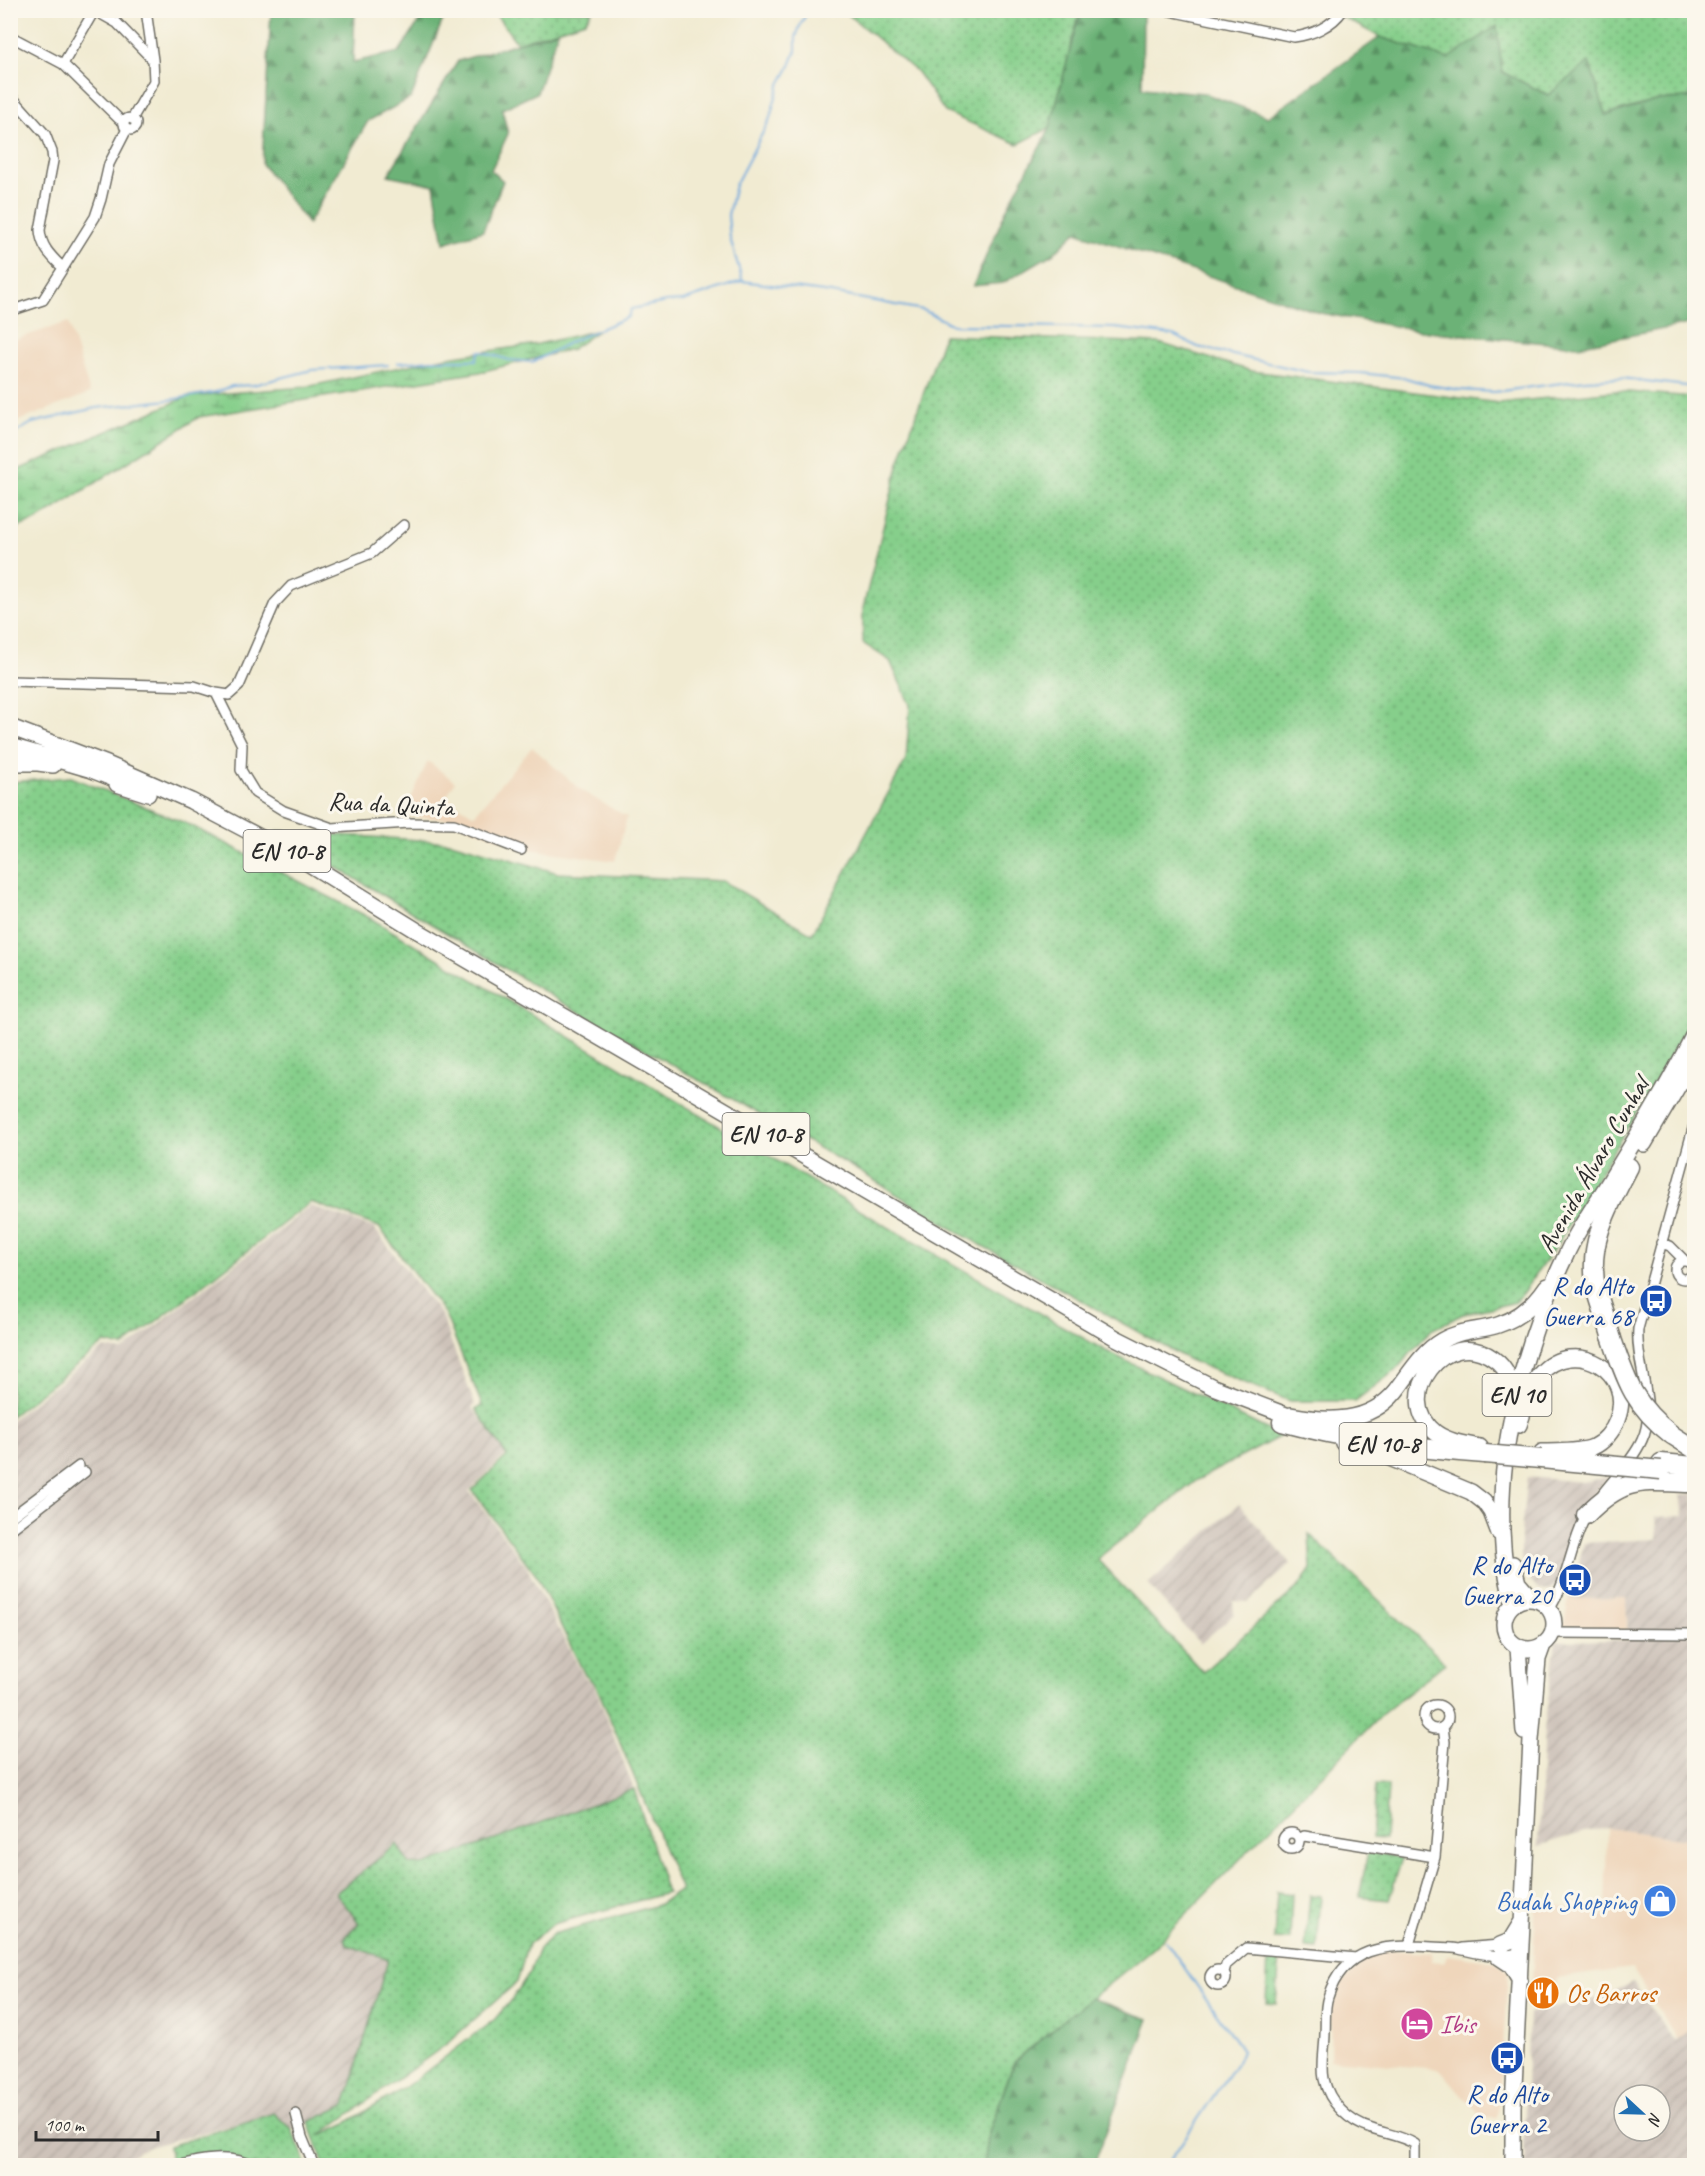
<svg xmlns="http://www.w3.org/2000/svg" width="1705" height="2176" font-family="Caveat,sans-serif">
<defs>
<pattern id="industrial-furrows" width="10" height="10" patternUnits="userSpaceOnUse" patternTransform="scale(1.5)"><rect width="10" height="10" fill="#cdc2b9"/><path d="M-1 1l2-2M0 10L10 0M9 11l2-2" fill="none" stroke="#b0a79f"/></pattern>
<pattern id="grass-dots" width="8" height="8" patternUnits="userSpaceOnUse" patternTransform="scale(1.5)"><rect width="8" height="8" fill="#86cf8b"/><path d="M2 2h.1M6 6h.1" fill="none" stroke="#6ea872" stroke-width="1.8" stroke-linecap="round"/></pattern>
<pattern id="forest-firs" width="22" height="20" patternUnits="userSpaceOnUse" patternTransform="scale(1.5)"><rect width="22" height="20" fill="#6cb277"/><path d="M5 1l3.5 6h-7zM16 11l3.5 6h-7z" fill="#599162"/></pattern>
<pattern id="wetland-marsh" width="20" height="14" patternUnits="userSpaceOnUse" patternTransform="scale(1.5)"><rect width="20" height="14" fill="#86cf8b"/><path d="M1 5h8M5 5V1M11 12h8M15 12V8" fill="none" stroke="#6ea872"/></pattern>
</defs>
<rect width="100%" height="100%" fill="#fbf7ec"/>
<filter id="ink" filterUnits="userSpaceOnUse"><feTurbulence type="fractalNoise" baseFrequency=".0167" numOctaves="2"/><feDisplacementMap in="SourceGraphic" scale="12" xChannelSelector="R" yChannelSelector="G"/><feConvolveMatrix kernelMatrix="1 2 1 2 8 2 1 2 1" color-interpolation-filters="sRGB"/></filter>
<filter id="wash" filterUnits="userSpaceOnUse"><feTurbulence type="fractalNoise" baseFrequency=".008" numOctaves="4" result="noise"/><feDisplacementMap in="SourceGraphic" scale="24" xChannelSelector="R" yChannelSelector="G"/><feGaussianBlur stdDeviation="1.35" result="paint"/><feColorMatrix in="noise" values="0 0 0 0 0 0 0 0 0 0 0 0 0 0 0 0 0 1.4 0 .05"/><feComposite in="paint" operator="in"/></filter>
<g filter="url(#wash)">
<rect width="100%" height="100%" fill="#f1ebd2"/>
<path fill="#efd6bb" d="M68 322 90 393 11 424V341Z
M532 747 582 791 627 817 615 861 528 849 447 819 403 816 428 761 455 782 446 797 474 815Z
M1626 1598 1627 1630 1563 1628 1569 1599Z
M1607 1828 1694 1840V2027L1677 2040 1632 1968 1557 1978 1554 2002 1531 2006 1536 1902 1605 1915Z
M1397 1951 1433 1953 1432 1961 1444 1962 1447 1955 1497 1962 1508 1972 1498 2118H1482L1440 2069 1330 2060 1331 2013 1335 1997 1343 1981 1368 1957 1380 1953Z"/>
<path fill="url(#industrial-furrows)" fill-rule="evenodd" d="M311 1206 374 1228 441 1315 475 1405 472 1408 506 1454 469 1491 526 1566 584 1677 594 1685 634 1789 423 1865 409 1864 396 1844 336 1893 359 1924 344 1939 388 1959 345 2105 292 2130 274 2114 155 2145 139 2151 117 2165 11 2166V1420L104 1348 123 1351Z
M1527 1477 1582 1482 1609 1477 1587 1501 1574 1523 1558 1583 1549 1591 1539 1590 1530 1581 1521 1556V1532Z
M1694 1493V1840L1607 1828 1584 1832 1538 1846 1544 1729 1556 1641 1628 1640 1626 1598 1569 1599 1584 1543 1657 1539 1655 1517 1684 1516 1681 1495Z
M1239 1504 1291 1564 1248 1602 1233 1601 1234 1614 1200 1644 1148 1584Z
M1633 1982 1674 2041 1694 2027V2165H1525L1524 2134 1529 2013 1605 1997ZM1624 2095H1660V2131H1624Z"/>
<path fill="url(#grass-dots)" stroke="#587d5b" stroke-width="1.5" d="M493 11H592L585 21 517 43Z
M844 11H1080L1050 128 1018 144 945 112 917 72Z
M1331 11H1694V97L1659 100 1605 115 1548 95 1502 72 1448 59 1380 37Z
M944 335 1159 343 1252 371 1499 403 1615 391 1694 397V1017L1556 1246 1516 1302 1463 1314 1431 1330 1395 1371 1355 1401H1290L1189 1360 963 1235 854 1168 558 1000 276 831 451 842 558 873 723 881 812 934 906 760 910 705 890 661 863 643V608L899 463Z
M71 777 190 825 370 918 893 1230 1106 1351 1281 1436 1197 1480 1097 1559 1203 1672 1299 1586 1311 1569 1309 1534 1445 1663 1381 1715 1154 1947 1014 2062 989 2133 984 2165H324L309 2122 345 2105 388 1959 347 1945 344 1939 359 1923 336 1893 397 1844 409 1864 424 1865 634 1789 667 1893 553 1924 528 1944 517 1982 444 2046 319 2136 343 2125 403 2089 495 2019 515 1995 529 1973 539 1949 553 1934 658 1905 681 1890 596 1685 585 1675 536 1575 472 1490 507 1456 476 1410 482 1405 445 1314 379 1227 311 1202 123 1347 105 1343 11 1416V782Z
M1376 1785 1388 1786 1385 1839 1372 1838Z
M1368 1852 1402 1858 1389 1900 1359 1897Z
M1277 1892 1292 1894 1290 1940 1274 1939Z
M1310 1895 1321 1896 1317 1948 1305 1947Z
M1268 1955 1280 1957 1276 2004 1266 2003Z
M274 2113 292 2130 307 2165H171L169 2146Z"/>
<path fill="url(#forest-firs)" stroke="#4c6e51" stroke-width="1.5" d="M296 11H355L353 62 399 52 426 11H440L444 17 411 98 368 121 308 224 262 164 271 12Z
M1080 11H1137L1143 16 1142 88 1204 93 1268 117 1380 37 1448 59 1497 26 1502 72 1548 95 1589 62 1606 115 1659 100 1694 97V323L1578 346 1422 331 1320 313 1076 232 1054 253 1003 283 973 286 1007 208 1050 128Z
M558 31 537 93 502 109 508 134 491 170 503 181 483 231 444 243 434 185 388 175 458 61Z
M1090 1998 1149 2019 1096 2159V2165H984L989 2133 1014 2062Z"/>
<path fill="url(#wetland-marsh)" stroke="#587d5b" stroke-width="1.5" d="M599 330 572 349 480 372 199 417 37 520 11 530V473L189 396 306 387 448 357 538 344Z"/>
<g fill="none" stroke-linecap="round" stroke-linejoin="round">
<path stroke="#6da7dd" stroke-width="2" d="M742 279 730 238 728 215 735 185 769 121 779 86 789 68 796 51V37L800 26 808 10
M398 363 431 360H476L479 351 509 360 533 362 572 341 628 317 631 309 666 302 683 301 742 281 831 293 923 310 953 325 1115 328 1173 335 1198 347 1308 372 1360 373 1406 378 1429 385 1460 390 1494 392 1585 380 1621 378 1694 387
M10 436 32 423 96 408 169 400 216 392 232 386 253 385 312 370 388 365
M1165 1940 1242 2050 1238 2060 1166 2166"/>
</g>
</g>
<g filter="url(#ink)">
<g fill="none" stroke-linecap="round" stroke-linejoin="round">
<defs>
<path id="street" d="M94 10 117 23 153 60 154 81 132 119
M146 10 153 60
M1165 10 1294 37C1312 35 1332 26 1343 10
M10 36 63 64 119 119 124 122
M63 64 94 11
M10 95 45 134 52 152 53 161 40 230C41 247 51 256 63 268
M124 124a6 6 0 1 1 12 0a6 6 0 1 1-12 0Z
M10 311 43 300 95 217 101 199 109 164 127 129
M10 681 194 686 216 693 242 745 241 770 255 793 284 811 332 828 409 823 454 824 521 850
M216 693 229 695 239 686 275 603 291 586 372 553 404 525
M1661 1243 1670 1246 1685 1261
M1675 1270a9 9 0 1 1 18 0a9 9 0 1 1-18 0Z
M1603 1493C1616 1476 1633 1460 1642 1440 1658 1406 1635 1365 1638 1329L1694 1125
M10 1518 79 1466
M10 1530 85 1472
M1550 1608C1569 1579 1570 1544 1587 1514
M1553 1633 1694 1634
M1424 1717a12 12 0 1 1 24 0a12 12 0 1 1-24 0Z
M1283 1841a8 8 0 1 1 16 0a8 8 0 1 1-16 0Z
M1299 1839 1304 1836 1435 1857
M1409 1945 1435 1857 1445 1742 1443 1727
M1462 1948 1500 1945 1505 1947
M1210 1978a8 8 0 1 1 16 0a8 8 0 1 1-16 0Z
M1224 1972 1226 1965 1246 1948 1356 1958
M296 2114 302 2137 314 2166
M177 2166C200 2159 232 2154 253 2166
M1415 2166V2144C1402 2136 1386 2134 1372 2129 1349 2122 1329 2103 1324 2079 1321 2065 1325 2048 1325 2033 1326 2022 1324 2008 1328 1997 1343 1947 1387 1943 1432 1947 1441 1948 1450 1947 1459 1949 1482 1954 1498 1959 1522 1952"/>
<path id="primary" d="M10 727 107 764 191 801 303 860 416 930 1116 1338 1213 1387 1299 1420
M10 746 89 769 127 784
M10 763H38L53 765
M117 784 148 794
M1644 1144 1694 1059
M1291 1415C1328 1422 1369 1424 1396 1391 1410 1373 1422 1352 1441 1341 1459 1330 1479 1331 1498 1325 1520 1318 1535 1304 1547 1286
M1519 1425C1524 1411 1531 1384 1540 1374 1575 1335 1636 1372 1617 1420 1613 1431 1604 1442 1593 1447 1578 1453 1558 1451 1542 1452
M1343 1443 1385 1456 1471 1492 1484 1502 1491 1512 1499 1533
M1480 1447C1465 1444 1449 1442 1436 1433 1391 1398 1446 1323 1494 1359 1508 1369 1512 1383 1512 1400
M1513 1564 1518 1583 1531 1598
M1504 1624a25 25 0 1 1 50 0a25 25 0 1 1-50 0Z
M1513 1605C1509 1585 1504 1566 1503 1546 1495 1452 1525 1339 1566 1255 1577 1230 1594 1207 1608 1184 1638 1135 1668 1086 1694 1034
M1518 1647 1524 1732
M1500 1945 1510 1941 1521 1923
M1499 1957 1511 1965 1520 1980
M1513 2166V2107L1531 1740 1538 1659 1543 1645"/>
<path id="highway" d="M1611 1336C1607 1321 1601 1306 1597 1291 1585 1246 1609 1206 1629 1167
M1282 1422C1349 1440 1416 1449 1485 1454
M1672 1435 1694 1449
M1541 1459 1607 1465
M1661 1463 1694 1466
M1586 1515C1625 1475 1643 1482 1694 1483"/>
</defs>
<use href="#street" stroke="#706e65" stroke-width="12"/>
<use href="#primary" stroke="#706e65" stroke-width="18"/>
<use href="#highway" stroke="#706e65" stroke-width="21"/>
<use href="#street" stroke="#fff" stroke-width="9"/>
<use href="#primary" stroke="#fff" stroke-width="15"/>
<use href="#highway" stroke="#fff" stroke-width="18"/>
<defs>
<path id="highway-bridge" d="M1611 1336C1626 1380 1633 1405 1672 1435
M1485 1454 1541 1459
M1607 1465 1661 1470"/>
</defs>
<use href="#highway-bridge" stroke="#706e65" stroke-width="21" stroke-linecap="butt"/>
<use href="#highway-bridge" stroke="#fff" stroke-width="18"/>
</g>
</g>
<defs>
<symbol id="bus-disc" viewBox="-11 -11 22 22"><circle r="9.5" fill="#1a4fb4" stroke="#fbf7ec"/><path d="M-5-6H5V4H4V6H2V4H-2V6H-4V4H-5ZM-3.5-4V0h7V-4ZM-3.5 1.2v1.5H-2V1.2ZM2 1.2v1.5H3.5V1.2Z" fill="#fff"/></symbol>
<symbol id="shop-disc" viewBox="-11 -11 22 22"><circle r="9.5" fill="#3f7fe0" stroke="#fbf7ec"/><path d="M-5-2.5h2.3a2.7 3.5 0 0 1 5.4 0H5L5.5 6h-11ZM-1.5-2.5h3a1.5 2.3 0 0 0-3 0Z" fill="#fff"/></symbol>
<symbol id="restaurant-disc" viewBox="-11 -11 22 22"><circle r="9.5" fill="#e8710a" stroke="#fbf7ec"/><path d="M-5-6h1v4h1v-4h1v4h1v-4h1v5L-1.5 .5V6h-2V.5L-5-1ZM5-6V6H3V1.5H1.5Q1.5-4 5-6Z" fill="#fff"/></symbol>
<symbol id="hotel-disc" viewBox="-11 -11 22 22"><circle r="9.5" fill="#d1479c" stroke="#fbf7ec"/><path d="M-6-4.5h1.5V1H6V5H4.5V3h-9V5H-6ZM-4 0a1.8 1.8 0 1 1 3.6 0ZM.5 0V-2.5h3Q6-2.5 6 0Z" fill="#fff"/></symbol>
</defs>
<g fill-rule="evenodd">
<use href="#bus-disc" x="1637" y="1282" width="38" height="38"/>
<use href="#bus-disc" x="1556" y="1561" width="38" height="38"/>
<use href="#shop-disc" x="1641" y="1882" width="38" height="38"/>
<use href="#restaurant-disc" x="1524" y="1974" width="38" height="38"/>
<use href="#hotel-disc" x="1398" y="2005" width="38" height="38"/>
<use href="#bus-disc" x="1488" y="2039" width="38" height="38"/>
</g>
<g text-anchor="middle" dominant-baseline="central" stroke-width="6" stroke-linejoin="round" paint-order="stroke">
<g fill="#fbf7ec" stroke="#696865" stroke-width="1.5">
<rect x="243.5" y="830" width="87" height="42" rx="4.5"/>
<rect x="722.5" y="1113" width="87" height="42" rx="4.5"/>
<rect x="1482.5" y="1374" width="69" height="42" rx="4.5"/>
<rect x="1339.5" y="1423" width="87" height="42" rx="4.5"/>
</g>
<g font-size="24" font-weight="bold" fill="#2b2b2b">
<text x="287" y="851">EN 10-8</text>
<text x="766" y="1134">EN 10-8</text>
<text x="1517" y="1395">EN 10</text>
<text x="1383" y="1444">EN 10-8</text>
</g>
<g font-size="26" fill="#2b2b2b" stroke="#fbf7ec">
<text transform="translate(391 804) rotate(3)">Rua da Quinta</text>
<text transform="translate(1593 1165) rotate(-60)">Avenida Álvaro Cunhal</text>
</g>
<g font-size="26" fill="#164399" stroke="#fbf7ec" text-anchor="end">
<text x="1633" y="1286">R do Alto<tspan x="1633" dy="30">Guerra 68</tspan></text>
<text x="1552" y="1565">R do Alto<tspan x="1552" dy="30">Guerra 20</tspan></text>
<text x="1507" y="2094" text-anchor="middle">R do Alto<tspan x="1507" dy="30">Guerra 2</tspan></text>
</g>
<g font-size="26" fill="#366cbe" stroke="#fbf7ec" text-anchor="end">
<text x="1637" y="1901">Budah Shopping</text>
</g>
<g font-size="26" fill="#c56008" stroke="#fbf7ec" text-anchor="start">
<text x="1566" y="1993">Os Barros</text>
</g>
<g font-size="26" fill="#b23c85" stroke="#fbf7ec" text-anchor="start">
<text x="1440" y="2024">Ibis</text>
</g>
</g>
<rect width="1705" height="2176" fill="none" stroke="#fbf7ec" stroke-width="36"/>
<g transform="translate(1642 2113) rotate(112)"><circle r="28" fill="#fbf7ec" stroke="#a8a59f" stroke-width="1.5"/>
<path d="M0-4.5L10 22L0 15L-10 22Z" fill="#1f6fb2"/>
<text y="-9" font-size="16" font-weight="bold" text-anchor="middle" fill="#2b2b2b">N</text>
</g>
<path d="M36 2131v9h122v-9" fill="none" stroke="#2b2b2b" stroke-width="3"/>
<text x="45" y="2131" font-size="18" fill="#2b2b2b" stroke="#fbf7ec" stroke-width="4.5" paint-order="stroke">100 m</text>
</svg>
